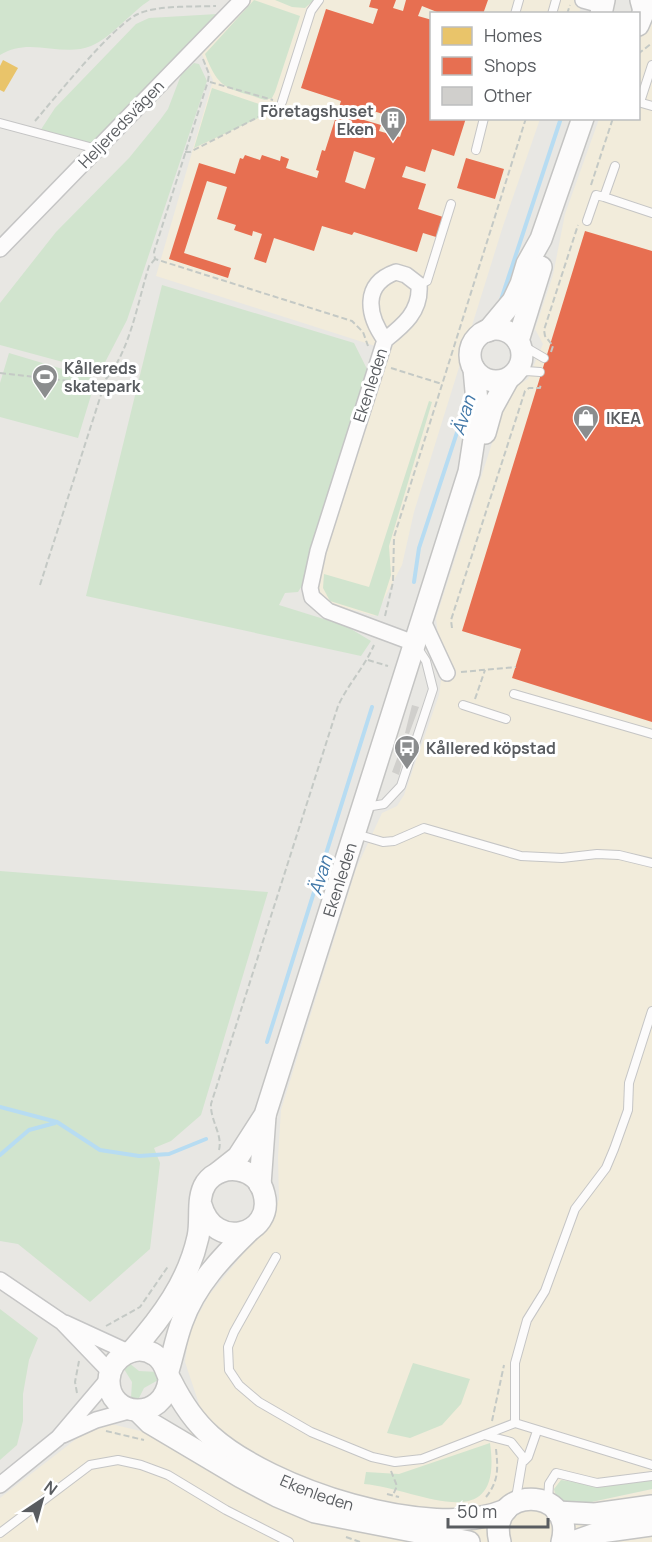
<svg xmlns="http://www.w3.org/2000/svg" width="652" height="1542" font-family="Manrope,sans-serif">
<rect width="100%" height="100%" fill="#e8e7e3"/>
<path fill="#f2ecdb" d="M249 0H584L579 13 432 14V118L540 119 503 226 414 512 402 565 375 616 331 604 320 597 316 585 386 357 375 346 156 276 213 80 200 50Z
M652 23V1480L601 1486 561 1480 582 1504 652 1489V1542H0V1498L89 1429 107 1423 153 1434 178 1448 203 1416 185 1362 189 1332 209 1295 270 1221 279 1199 278 1157 281 1110 356 869 382 813 397 806 404 795 439 695 442 673 436 618 509 390 528 379 543 344 535 329 553 275 565 214 599 119 638 118 639 38 648 32Z"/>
<path fill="#d1e4ce" d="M0 0H150C131 12 111 38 91 46 62 58 29 36 0 55Z
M254 0 300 16 275 92 272 98 265 100C228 87 220 93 205 54Z
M275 0H314L305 8 292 7Z
M217 14 220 17 93 147 40 131 55 108 136 24 149 18Z
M194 63 199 64 207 81 127 320 100 372 0 345V303L56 232 129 158 160 120 168 109 181 75Z
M212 88 271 108 269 113 194 148Z
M162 285 354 343 371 377 305 581 298 592 285 593 279 605 346 626 371 641 361 656 86 596Z
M9 353 96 379 78 438 0 417V383Z
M429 401 432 402 389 546 391 575 378 616 330 601 323 588 324 574 369 587Z
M0 871 268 892 201 1115 171 1141 154 1148 160 1163 150 1249 90 1302 18 1244 0 1241Z
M0 1309 38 1338 29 1360 23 1394V1421L17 1445 0 1460Z
M129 1363 139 1371 158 1372 160 1379 144 1388 138 1400 131 1398 132 1382 124 1369Z
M413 1363 470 1379 461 1404 442 1425 410 1438 387 1433Z
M490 1443C504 1542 417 1488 364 1484L366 1472 399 1474Z
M561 1480 601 1486 652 1480V1489L582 1504C569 1503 556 1503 554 1489Z"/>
<path fill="#e9c46a" d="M3 60 18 68 4 92 0 90V66Z"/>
<path fill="#e76f51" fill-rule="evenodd" d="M371 0H396L393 8 403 11 406 0H488L483 14H442L422 6 418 16 432 20V118H466L454 156 432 149 425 172 406 166 402 177 426 184 418 209 443 217 436 237 423 233 417 252 354 232 352 235 322 226 314 251 274 238 266 263 254 259 262 234 253 231 252 236 234 230 236 225 217 219 227 187 207 181 184 253 231 268 228 278 169 259 199 163 235 174 240 158 243 159 245 155 260 160 262 155 280 161 281 156 289 159 286 168 317 178 319 171 316 170 322 150 325 151 341 101 301 88 326 9 373 24 378 9 369 7ZM367 109 405 121 400 137 379 131 381 125 364 120ZM354 151 375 158 365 189 345 182Z
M466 158 504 169 495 199 457 188Z
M585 231 652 251V722L512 678 521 649 462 631Z"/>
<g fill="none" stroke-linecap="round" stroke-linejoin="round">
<path stroke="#b7dcf2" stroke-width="4" d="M501 300 561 118
M414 582 419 548 468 399
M267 1042 372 707
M0 1107 57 1122 100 1150 139 1156 169 1154 206 1139
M0 1155 29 1130 55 1123"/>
</g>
<path fill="#d0cfcc" d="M412 705 419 707 409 734 405 733Z
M402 745 406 747 399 775 392 772Z"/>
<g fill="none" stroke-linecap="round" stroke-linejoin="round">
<defs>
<path id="lane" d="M515 14 519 0
M552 14 556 0
M282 102 311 11 319 0
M638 102 652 106
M640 102 652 65
M0 123 97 149
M476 150 484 118
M604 197 652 213
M587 221 596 195 604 197 615 166
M419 285 427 281 451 204
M520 344 544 358
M513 375 526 371 540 372
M514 694 652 734
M463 705 506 719
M366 807 384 804 401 786 433 689 426 661 417 647
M356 834 383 842 394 841 424 828 521 856 562 858 597 854 619 855 652 863
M276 1257 234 1332 228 1347 229 1370 239 1385 259 1402 311 1432 372 1457 395 1462 422 1459 515 1423 652 1465
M515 1423V1363L527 1320 545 1291 575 1209 606 1168 614 1149 628 1110 629 1083 652 1011
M484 1435 511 1442 523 1457 516 1498
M524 1461 528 1457 537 1431
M548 1501 549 1484 556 1473 597 1483 652 1476
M0 1533 90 1465 118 1460 141 1465 168 1475 226 1510 289 1542"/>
<path id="street" d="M583 0 601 5
M0 249 242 0
M385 340C367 315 362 284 396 272L406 275 419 285C421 311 404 325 385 340L318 551 310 588 312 597 328 611 414 643
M422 619 447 673
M0 1280 62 1322 110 1372
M65 1323 128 1352
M63 1435 96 1420 132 1410
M0 1485 58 1438 109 1378"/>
<g id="secondary">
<path d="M601 14 604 0"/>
<path d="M638 25 644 11 641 0"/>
<circle cx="496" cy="355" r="26"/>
<path d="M488 331 513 301 521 284 527 264 541 239 583 118"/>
<path d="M518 341 541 267"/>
<path d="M485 433 492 408 508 379"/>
<path id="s1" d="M219 1172 238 1157 265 1115 469 472 478 413 474 369"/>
<path d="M260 1185 265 1116"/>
<path d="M132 1351C162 1317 188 1282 198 1237 202 1220 196 1198 206 1183 222 1161 258 1167 264 1194 275 1235 214 1252 201 1205"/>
<path d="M168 1371C173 1355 176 1338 182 1322 195 1285 223 1256 250 1230"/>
<path id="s2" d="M169 1380C164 1422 108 1418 109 1380 110 1357 136 1342 155 1355 166 1362 165 1372 171 1381 181 1401 194 1421 211 1436 270 1489 430 1542 506 1510"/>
<path d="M138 1411 150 1423 241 1477 277 1496 315 1512 469 1542"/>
<path d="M557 1512 595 1514 652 1506"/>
<path d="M500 1542C485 1485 577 1485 562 1542"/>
<path d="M573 1542 601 1532 652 1525"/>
</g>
</defs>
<use href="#lane" stroke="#c5c5c5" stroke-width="10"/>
<use href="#street" stroke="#c5c5c5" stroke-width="18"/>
<use href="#secondary" stroke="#c4c4c3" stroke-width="24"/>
<path stroke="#c4c9c5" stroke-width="2" stroke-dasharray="6 3" stroke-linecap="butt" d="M567 14 570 5
M638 54 652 43
M203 59 209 74 208 81 154 252 155 259 352 321 363 332 368 346
M210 82 273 100
M35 121C55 98 113 25 138 14 156 5 195 7 216 6
M185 152H190L274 109
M591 185 613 118
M551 352 553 346 545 336 544 330 578 225
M391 368 442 384
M0 373 104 385
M40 585 106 379C130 351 138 301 149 266L155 259
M385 616 393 582 394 537 526 118
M452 628 451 620 525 391 529 388H540L541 383
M368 660 388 666
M461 672 516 667
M475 699 485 670
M219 1150C223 1135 210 1120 211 1104L338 706C348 684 364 668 374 645
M106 1326 140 1307 169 1265
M77 1393 75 1382 79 1361
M492 1421 504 1365
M106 1431 144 1440
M391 1471 397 1486 393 1495
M387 1494 399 1497
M486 1497C499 1481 498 1468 496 1449
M346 1537 360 1542"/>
<use href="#lane" stroke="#fcfbfb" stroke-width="8"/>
<use href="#street" stroke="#fcfbfb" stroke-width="15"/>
<use href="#secondary" stroke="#fcfbfb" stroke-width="21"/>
</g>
<defs>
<symbol id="building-pin" viewBox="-11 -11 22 30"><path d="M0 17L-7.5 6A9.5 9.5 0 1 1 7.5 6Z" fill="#8b8d8e" stroke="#fff"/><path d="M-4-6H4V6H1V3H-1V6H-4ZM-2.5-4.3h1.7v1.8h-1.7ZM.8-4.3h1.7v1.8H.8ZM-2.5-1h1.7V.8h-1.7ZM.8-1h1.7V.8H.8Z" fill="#fff"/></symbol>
<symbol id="stadium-pin" viewBox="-11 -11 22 30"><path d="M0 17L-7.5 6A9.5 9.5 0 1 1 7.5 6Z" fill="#8b8d8e" stroke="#fff"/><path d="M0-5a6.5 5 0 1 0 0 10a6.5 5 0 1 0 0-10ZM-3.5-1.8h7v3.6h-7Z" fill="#fff"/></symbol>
<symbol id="shop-pin" viewBox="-11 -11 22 30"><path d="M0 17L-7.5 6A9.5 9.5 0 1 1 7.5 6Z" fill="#8b8d8e" stroke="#fff"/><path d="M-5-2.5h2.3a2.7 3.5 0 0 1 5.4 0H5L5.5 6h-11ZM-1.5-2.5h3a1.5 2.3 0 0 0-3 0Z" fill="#fff"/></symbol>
<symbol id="bus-pin" viewBox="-11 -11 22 30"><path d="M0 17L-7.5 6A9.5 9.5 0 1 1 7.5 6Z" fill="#8b8d8e" stroke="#fff"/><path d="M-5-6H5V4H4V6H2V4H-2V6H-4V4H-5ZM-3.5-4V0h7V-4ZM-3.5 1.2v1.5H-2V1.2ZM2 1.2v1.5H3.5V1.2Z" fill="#fff"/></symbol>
</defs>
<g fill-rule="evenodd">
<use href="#building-pin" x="378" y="105" width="30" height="40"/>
<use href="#stadium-pin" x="30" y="362" width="30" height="40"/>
<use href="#shop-pin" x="571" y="403" width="30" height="40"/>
<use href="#bus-pin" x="392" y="733" width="30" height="40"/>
</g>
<g text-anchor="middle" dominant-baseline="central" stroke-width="6" stroke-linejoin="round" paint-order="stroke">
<g font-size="16" font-weight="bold" fill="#595c60" stroke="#fff" text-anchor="start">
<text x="374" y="111" text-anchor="end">Företagshuset<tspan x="374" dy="18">Eken</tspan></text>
<text x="64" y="368">Kållereds<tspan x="64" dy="18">skatepark</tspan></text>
<text x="606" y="418">IKEA</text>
<text x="426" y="748">Kållered köpstad</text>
</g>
<g font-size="16" fill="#595c60" stroke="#fff">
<text transform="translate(121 124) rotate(-46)">Heljeredsvägen</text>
<text transform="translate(370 385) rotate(-72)">Ekenleden</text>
<text stroke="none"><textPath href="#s1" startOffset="321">Ekenleden</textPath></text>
<text stroke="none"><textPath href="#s2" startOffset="378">Ekenleden</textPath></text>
</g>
<g font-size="18" font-style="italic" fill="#4278a8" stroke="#fff">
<text transform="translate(463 415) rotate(-72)">Ävan</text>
<text transform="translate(320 875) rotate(-73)">Ävan</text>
</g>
</g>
<rect x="430" y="12" width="210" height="108" fill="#ffffff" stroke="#bdbebf" stroke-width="1.5"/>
<rect x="442" y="27" width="30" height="18" fill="#e9c46a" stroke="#bdbebf" stroke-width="1.5"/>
<text x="484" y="42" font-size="18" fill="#595c60">Homes</text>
<rect x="442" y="57" width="30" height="18" fill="#e76f51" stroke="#bdbebf" stroke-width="1.5"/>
<text x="484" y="72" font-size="18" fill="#595c60">Shops</text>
<rect x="442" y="87" width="30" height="18" fill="#d0cfcc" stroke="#bdbebf" stroke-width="1.5"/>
<text x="484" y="102" font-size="18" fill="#595c60">Other</text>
<g transform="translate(42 1500) rotate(36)" stroke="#ffffff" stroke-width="4.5" paint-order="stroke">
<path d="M0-4.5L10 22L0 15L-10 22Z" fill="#595c60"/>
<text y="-9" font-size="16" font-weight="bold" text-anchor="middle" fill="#595c60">N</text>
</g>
<path d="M448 1518v9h100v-9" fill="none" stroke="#595c60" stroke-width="3"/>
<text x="457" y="1518" font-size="18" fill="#595c60" stroke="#ffffff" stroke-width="4.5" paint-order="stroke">50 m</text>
</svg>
